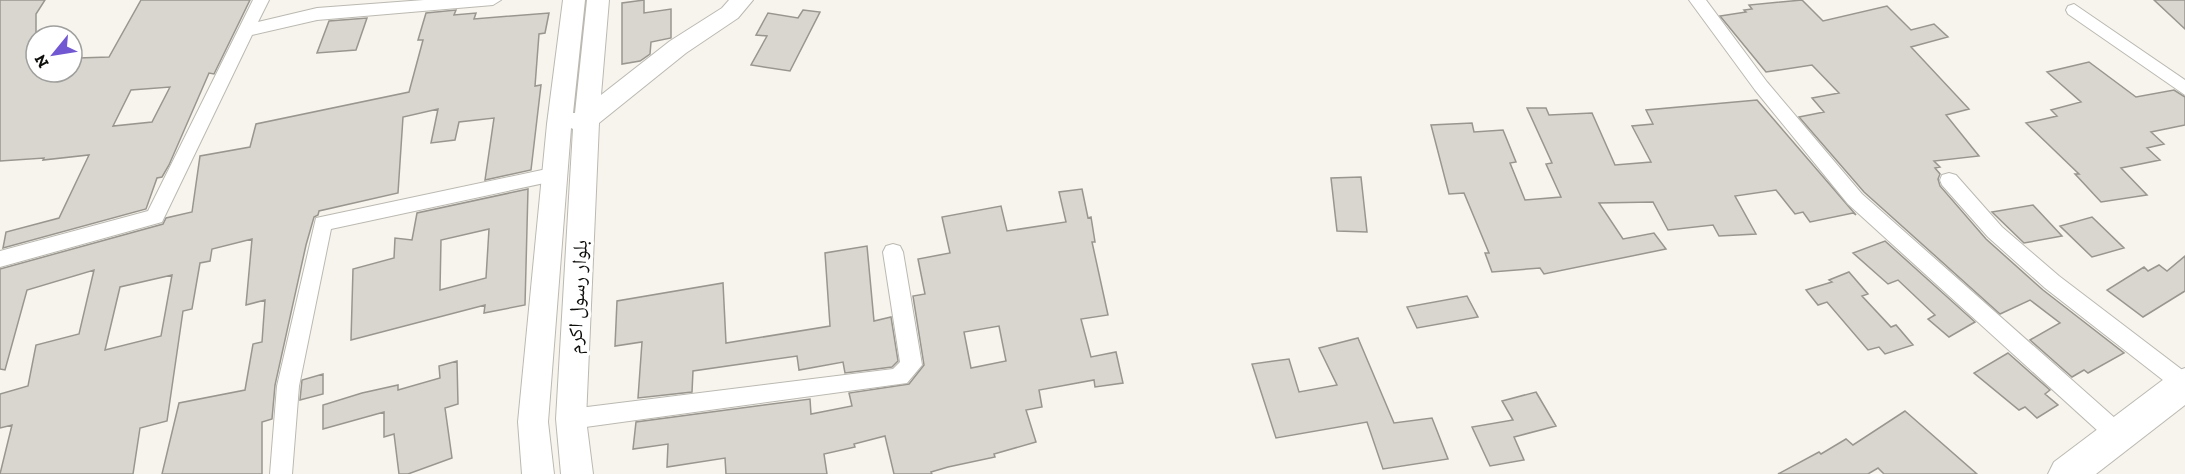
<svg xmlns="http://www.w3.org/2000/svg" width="2185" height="474" font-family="'Zilla Slab','Noto Naskh Arabic',serif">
<rect width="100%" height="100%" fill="#f6f4ec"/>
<path fill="#d8d6ce" stroke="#98968f" stroke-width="1.5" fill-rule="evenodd" d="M0 0H45L36 14V72H72V66L78 58 109 57 141 0H250L214 74 209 73 169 165 162 177 157 178 146 209 3 248 6 232 59 218 89 155 43 160 44 158 0 161ZM170 87 152 122 113 126 131 90Z
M644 0V13L671 9V38L651 42 650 54 640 61 622 64V3Z
M1802 0 1823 21 1887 6 1911 30 1934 24 1948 37 1911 47 1969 109 1946 115 1979 156 1934 161 1940 167 1935 168 1940 174 1938 179 1940 186 1986 239 2043 290 2124 353 2088 373 2084 370 2072 377 2030 340 2060 323 2030 300 2000 314 1864 192 1799 117 1824 112 1812 98 1839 93 1812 65 1766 72 1720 16 1746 12 1744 10 1752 9 1749 5Z
M2154 0H2185V29Z
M456 10 454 15 476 13 474 19 549 13 545 33 539 34 535 86 541 85 531 170 485 180 494 118 459 122 455 140 431 143 438 109 403 117 398 193 319 211 318 215 314 217 306 245 275 385 272 419 262 422V474H162L179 403 245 390 253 344 262 342 265 300 246 305 252 239 212 249 210 261 200 263 192 309 183 311 167 421 140 428 133 474H0L12 425 0 428V394L28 386 36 345 79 334 94 270 27 290 5 370 0 369V269L163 224 166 218 192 212 200 156 250 147 256 124 409 92 423 40H418L426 13ZM172 275 161 336 105 350 120 287Z
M803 10 820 12 790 71 751 65 767 36 756 35 768 13 798 18Z
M367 18 356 50 317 53 329 21Z
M2089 62 2136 97 2174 90 2185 97V125L2151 132 2164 144 2147 148 2160 160 2121 168 2147 195 2101 202 2075 174H2079L2026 123 2057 116 2051 110 2081 102 2047 72Z
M1757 100 1856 215 1853 213 1810 222 1803 212 1795 214 1776 190 1735 196 1756 234 1719 236 1713 225 1668 230 1653 202 1599 203 1623 239 1654 233 1666 249 1544 274 1540 268 1492 272 1485 253H1489L1464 193 1449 194 1431 125 1472 123 1474 132 1503 130 1516 162 1510 163 1525 200 1561 197 1546 164 1552 163 1527 108H1546L1549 115 1592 113 1615 165 1651 162 1632 126 1653 124 1646 110Z
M1361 177 1367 232 1337 231 1331 178Z
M528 189 525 305 484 313 485 305 351 340 353 269 394 258 395 238 412 240 417 213ZM489 229 486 278 440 290 441 240Z
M1082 189 1088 218 1091 217 1095 242H1092L1108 315 1081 319 1091 357 1116 352 1123 383 1095 387 1094 380 1039 390 1042 407 1026 410 1036 442 994 454 995 457 948 467 931 472 932 474H894L885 436 854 444 855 447 824 454 827 474H726L725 458 667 467 668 444 633 449 636 422 810 399 811 414 852 406 849 393 909 384 924 365 913 296 925 294 918 259 950 253 942 217 1001 206 1007 231 1066 222 1059 192ZM999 326 1006 361 971 368 964 332Z
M2033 205 2062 236 2024 243 1992 212Z
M2092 217 2124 248 2092 257 2060 226Z
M1885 241 1975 322 1949 337 1928 319 1935 315 1898 280 1888 284 1853 253Z
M867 246 874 321 891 317 898 361 892 367 845 373 843 362 799 370 797 356 693 371 692 392 638 398 642 342 615 346 617 301 723 283 726 343 830 326 825 253Z
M2185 256V291L2143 317 2107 290 2144 267 2148 271 2159 265 2167 271Z
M1849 272 1868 294 1862 296 1891 327 1896 325 1913 345 1885 354 1879 347 1868 350 1827 302 1818 305 1806 290 1832 282 1829 280Z
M1467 296 1478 317 1417 328 1407 307Z
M1358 338 1394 423 1432 418 1448 459 1383 469 1367 422 1276 438 1252 364 1289 359 1299 392 1337 385 1319 348Z
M2008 353 2050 390 2045 394 2058 405 2037 418 2025 407 2019 410 1974 373Z
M457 361 458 404 445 408 452 458 408 474H399L394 434 384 437V412L323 429V405L362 393 398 385V390L440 378 439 366Z
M323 374V394L300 400 302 380Z
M1536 392 1556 426 1514 437 1524 460 1490 466 1472 427 1513 420 1502 401Z
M1905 411 1977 474H1884L1878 468 1868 474H1778L1819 452 1821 454 1846 439 1853 445Z"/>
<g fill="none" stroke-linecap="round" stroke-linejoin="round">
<defs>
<path id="street" d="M253 0H269L258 22 317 8 424 0H501L493 5 317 20 252 35 162 222 0 267V251L148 211Z
M1689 0H1706L1767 82 1862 194 2125 427 2128 434 2125 441 2117 444 2109 441 1848 204 1755 90Z
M2074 4 2185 80V95L2068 14 2066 10 2068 6Z
M556 167 563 169 565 174 563 179 331 229 299 386 292 474H270L277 386 316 218Z
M1949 173 1956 175 2002 227 2059 276 2185 372V393L2177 391 2045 288 1988 237 1942 185 1940 180 1942 175Z
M893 244 900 246 903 252 922 365 907 383 571 429 563 426 560 419 563 412 571 409 893 369 900 362 883 252 886 246Z"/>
<path id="secondary" d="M563 0H585L573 113H575L587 0H609L601 95 670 41 722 8 729 0H753L738 18 686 53 599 123 586 419 593 474H561L556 419 573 129 571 128 548 422 554 474H522L518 422 547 124Z"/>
<path id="highway" d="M2185 368V405L2096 474H2048L2054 462 2172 373Z"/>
</defs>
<use href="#street" stroke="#bbb9b1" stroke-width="2"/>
<use href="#secondary" stroke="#bbb9b1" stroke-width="2"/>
<use href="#highway" stroke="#bbb9b1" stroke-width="2"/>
<use href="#street" fill="#fff" fill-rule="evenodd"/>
<use href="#secondary" fill="#fff" fill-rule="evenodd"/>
<use href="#highway" fill="#fff" fill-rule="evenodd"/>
</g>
<g text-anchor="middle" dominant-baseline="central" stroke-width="6" stroke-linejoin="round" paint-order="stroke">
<g font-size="20" fill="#0e0e0b" stroke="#fff">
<text transform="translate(577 297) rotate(-87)">بلوار رسول اکرم</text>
</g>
</g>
<g transform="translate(54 54) rotate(240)"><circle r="28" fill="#ffffff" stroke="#9f9f9d" stroke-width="1.5"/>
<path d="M0-4.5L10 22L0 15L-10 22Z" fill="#7157d1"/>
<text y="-9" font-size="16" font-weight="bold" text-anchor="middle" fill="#0e0e0b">N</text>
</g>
</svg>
